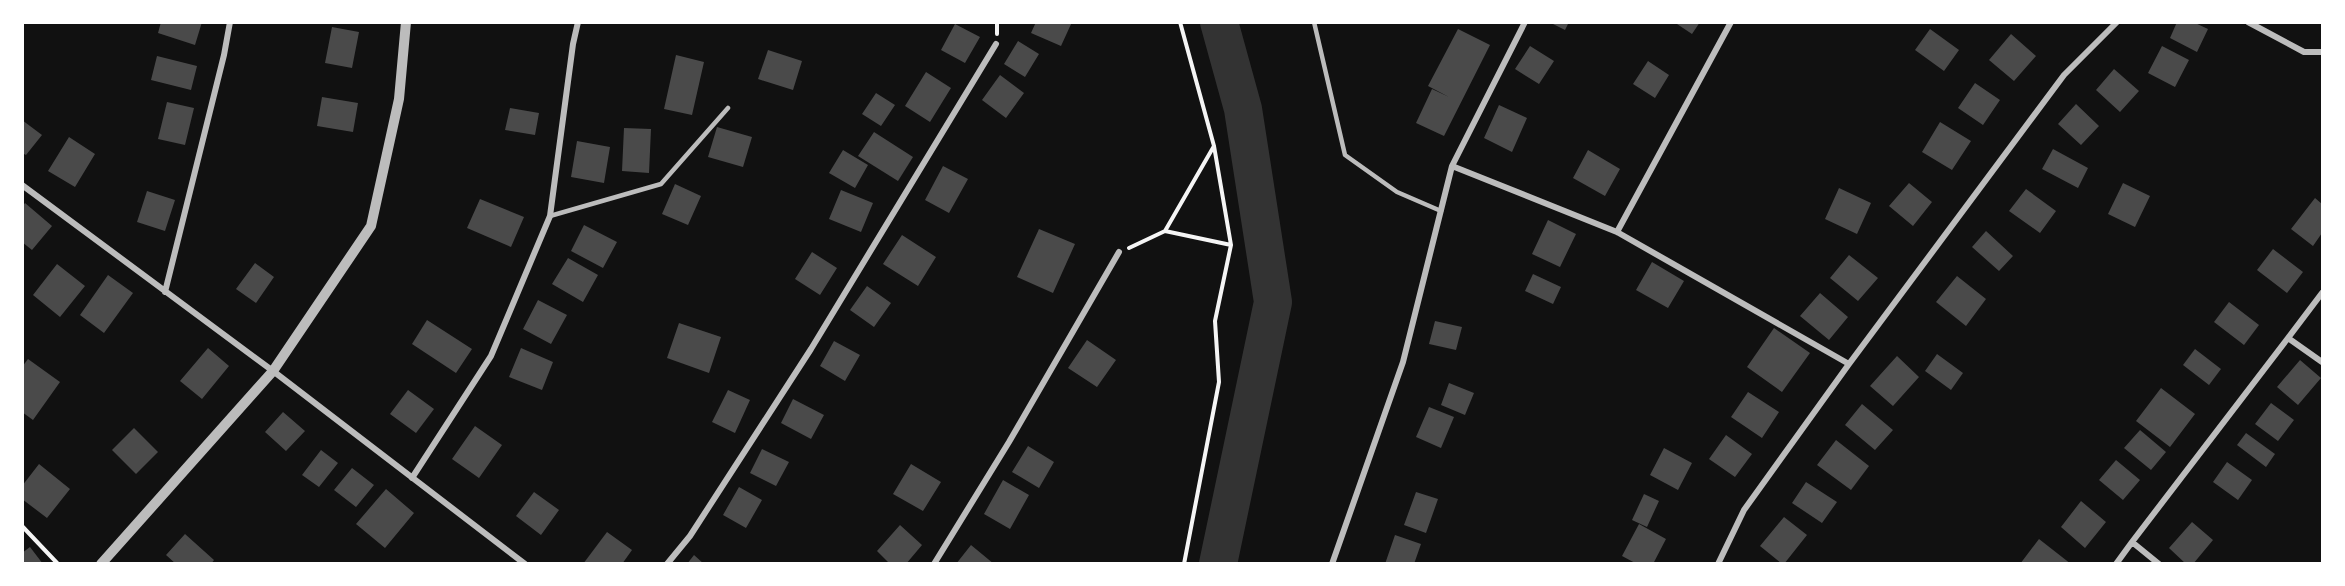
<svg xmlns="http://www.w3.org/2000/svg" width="2345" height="586" font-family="Raleway,sans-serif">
<rect width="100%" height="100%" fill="#111"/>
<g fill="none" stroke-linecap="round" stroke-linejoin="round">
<path stroke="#333" stroke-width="38" d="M1218 564 1273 302 1243 109 1219 22"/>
</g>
<path fill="#4a4a4a" d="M161 22H202L195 45 158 33Z
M1036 22H1072L1061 46 1031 33Z
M1549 22H1569L1565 30Z
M1674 22H1700L1692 34Z
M2177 22H2193L2208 29 2197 52 2170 38Z
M955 24 980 37 965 63 941 50Z
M332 27 359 32 352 68 325 63Z
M1458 29 1490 45 1444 136 1416 123 1432 89 1449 97 1428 86Z
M1930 29 1959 50 1944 71 1915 50Z
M2011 34 2036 56 2014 81 1989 60Z
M1018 41 1039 54 1025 77 1004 64Z
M1530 46 1554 61 1539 84 1515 69Z
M2162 46 2189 60 2175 87 2148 73Z
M768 50 802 61 793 90 758 79Z
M676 55 704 62 692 115 664 109Z
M157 56 197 66 191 90 151 80Z
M1648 61 1669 75 1655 98 1633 84Z
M2114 69 2139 91 2120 112 2096 90Z
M926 72 951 88 930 122 905 106Z
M1000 75 1024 93 1006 118 982 100Z
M1975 83 2000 100 1983 125 1958 108Z
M876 93 895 105 881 126 862 114Z
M322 97 358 103 353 132 317 126Z
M167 102 194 108 185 145 158 139Z
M2076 104 2099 126 2081 145 2058 124Z
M1499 105 1527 118 1512 152 1484 138Z
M510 108 539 113 535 135 505 130Z
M22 120 42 135 26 155 22 153Z
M1940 122 1971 141 1952 170 1922 152Z
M717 127 752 137 743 167 708 157Z
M624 128 651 129 649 173 622 171Z
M874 132 913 157 898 181 858 156Z
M69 137 95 154 75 187 48 171Z
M577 141 610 147 604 183 571 177Z
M2053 149 2088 168 2078 188 2042 169Z
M843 150 868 165 855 188 829 173Z
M1588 150 1620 169 1605 196 1573 178Z
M943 166 968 179 949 213 925 200Z
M1909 183 1932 202 1913 226 1889 206Z
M2123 183 2150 196 2135 227 2108 214Z
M675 184 701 196 688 225 662 214Z
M1839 188 1871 203 1857 234 1825 219Z
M2026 189 2056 211 2040 233 2009 211Z
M841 190 873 203 861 232 829 219Z
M147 191 175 200 165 231 137 222Z
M2315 198 2322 204V233L2313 246 2291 229Z
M480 199 524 217 511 247 467 228Z
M25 203 52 226 32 250 22 242V207Z
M1548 220 1576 234 1560 267 1532 254Z
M584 225 617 242 603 268 571 251Z
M1039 229 1075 244 1053 293 1017 277Z
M1986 231 2013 256 1999 271 1972 247Z
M902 235 936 257 918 286 883 264Z
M2273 249 2303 272 2287 293 2257 270Z
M812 252 837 268 820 295 795 279Z
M1849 255 1878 278 1858 301 1830 278Z
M568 258 598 275 583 302 552 284Z
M1652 262 1684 281 1668 308 1636 290Z
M255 263 274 277 256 303 236 289Z
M57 264 85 286 60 317 33 295Z
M1533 274 1561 287 1553 304 1525 291Z
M108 275 133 293 104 333 80 315Z
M1957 276 1986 299 1966 326 1936 302Z
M867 286 891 303 874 327 850 310Z
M1820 293 1848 317 1829 340 1800 316Z
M538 300 567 315 551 344 523 329Z
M2229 302 2259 325 2244 345 2214 322Z
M427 320 472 349 456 373 412 344Z
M1435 321 1462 327 1456 350 1429 344Z
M679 323 721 337 709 373 667 358Z
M1774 328 1810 353 1782 392 1747 367Z
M1087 340 1116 360 1097 387 1068 368Z
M834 341 860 355 845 381 820 366Z
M208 348 229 366 202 399 180 381Z
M521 348 553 362 542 390 509 377Z
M2195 349 2221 369 2209 385 2183 365Z
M1937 354 1963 373 1951 390 1925 371Z
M1897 356 1919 377 1893 406 1870 386Z
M28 359 60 382 33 420 22 412V367Z
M2300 360 2321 378 2298 405 2277 387Z
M1449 383 1474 393 1465 415 1441 405Z
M2161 388 2195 414 2170 447 2136 421Z
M408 390 434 409 416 433 390 414Z
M728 390 750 400 735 433 712 422Z
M1748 392 1779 412 1762 438 1731 417Z
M793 399 824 415 811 439 781 423Z
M2271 403 2294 420 2278 441 2255 424Z
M1862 404 1893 430 1875 450 1845 425Z
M1429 407 1454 417 1441 448 1416 437Z
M283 412 305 431 286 451 265 432Z
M475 426 502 445 479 478 452 459Z
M134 428 158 452 136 474 112 450Z
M2140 430 2166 452 2151 470 2124 448Z
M2246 433 2275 454 2266 467 2237 445Z
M1726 435 1752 454 1735 477 1709 459Z
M1836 440 1869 466 1851 490 1817 465Z
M1028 446 1054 462 1039 488 1012 472Z
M1664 448 1692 463 1678 490 1650 475Z
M762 449 789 462 776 486 750 473Z
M321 450 338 463 319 487 302 475Z
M2116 460 2140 480 2123 500 2099 480Z
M2227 462 2252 480 2238 500 2213 482Z
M39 464 70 489 47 518 22 499V486Z
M911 464 941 482 923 511 893 494Z
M352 468 374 485 356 507 334 490Z
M1003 480 1029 495 1010 529 984 514Z
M1806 482 1837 502 1822 523 1792 503Z
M739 487 762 500 746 528 723 515Z
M386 489 414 513 385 548 356 524Z
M534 492 559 510 541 535 516 516Z
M1416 492 1438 499 1426 533 1404 525Z
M1644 494 1659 501 1647 527 1632 520Z
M2081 501 2106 522 2085 548 2061 527Z
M1784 517 1807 535 1784 564H1782L1760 546Z
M2192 522 2213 540 2193 564H2186L2169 548Z
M1639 524 1666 539 1653 564H1637L1622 556Z
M900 525 922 545 906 564H890L877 551Z
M607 532 632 550 622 564H583Z
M185 534 214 560 211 564H176L166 555Z
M1395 535 1421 544 1414 564H1385Z
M2039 539 2071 564H2020Z
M971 545 994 564H956Z
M30 547 43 564H22V553Z
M694 555 704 564H687Z"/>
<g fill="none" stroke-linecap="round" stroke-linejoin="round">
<path stroke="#f5f5f5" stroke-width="4" d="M1180 22 1214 146 1231 245 1215 321 1219 382 1184 564
M997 34V22
M1165 231 1214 146
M1129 248 1165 231 1231 245
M22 526 58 564"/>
<path stroke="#bcbcbc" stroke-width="4.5" d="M1314 22 1345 155 1397 192 1441 211
M550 216 661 184 728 108"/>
<path stroke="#bcbcbc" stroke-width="6" d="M2248 22 2304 52H2322
M1452 166 1617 232 1849 364
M22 185 273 371 525 564
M1617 232 1731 22
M165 292 224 55 230 22
M2288 338 2322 293
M412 478 491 356 550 216 573 44 578 22
M2132 542 2288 338 2322 362
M667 564 690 536 811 349 996 44
M934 564 1009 442 1119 252
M1332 564 1403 362 1452 166 1525 22
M1718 564 1744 510 1849 364 2064 75 2117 22
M2116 564 2132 542 2159 564"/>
<path stroke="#bcbcbc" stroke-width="10" d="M101 564 273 371 371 226 399 99 406 22"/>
</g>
<rect width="2345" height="586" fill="none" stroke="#ffffff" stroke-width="48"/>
</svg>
